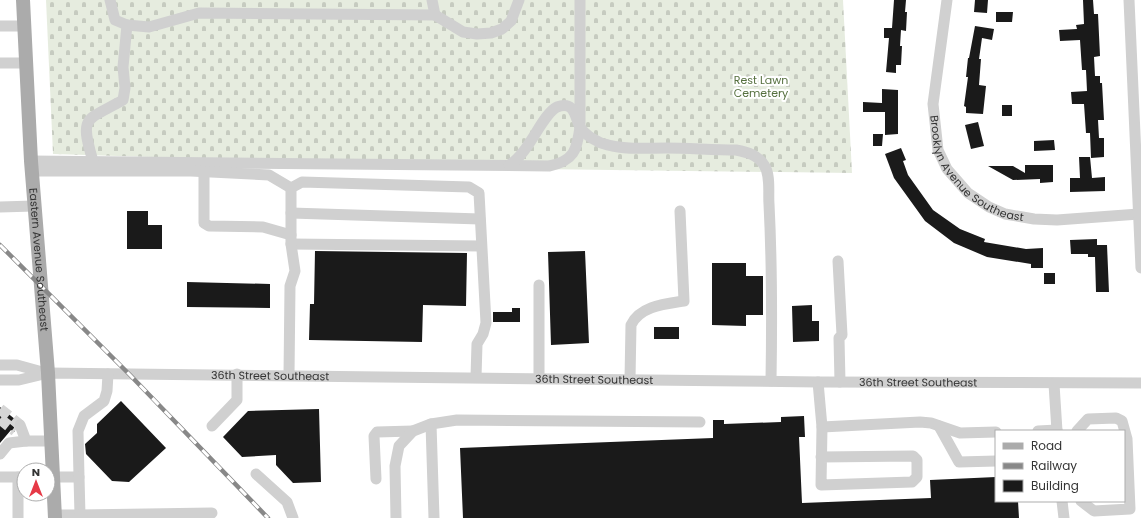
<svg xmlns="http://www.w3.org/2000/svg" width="1141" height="518" font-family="Poppins,sans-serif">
<defs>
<pattern id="cemetery-stones" width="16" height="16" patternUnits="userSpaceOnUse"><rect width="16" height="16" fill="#e6ecdf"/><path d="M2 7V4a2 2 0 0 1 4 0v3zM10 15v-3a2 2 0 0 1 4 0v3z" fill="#c6cbc0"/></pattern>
</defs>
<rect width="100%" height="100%" fill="#fff"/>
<path fill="url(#cemetery-stones)" d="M46 0H843L852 173 536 169 53 154Z"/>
<path fill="#1a1a1a" d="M894 0H906L905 12H907L906 31 901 30 900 46H902L901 65H896V73L886 72 889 38H884V28H892Z
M975 0H988L987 13 974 12Z
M1083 0H1093L1094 14H1098L1100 56 1094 57 1095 76H1100V83H1102L1104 120H1098L1099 138H1104V157L1091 158 1090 133H1086L1084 104H1072L1071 92 1087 91 1086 70H1082L1080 40 1060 41 1059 30 1077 29 1076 25 1084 24Z
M996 12H1013L1012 22H996Z
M975 26 994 29 992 40 982 38 979 59H981L979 85 986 86 983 114 966 113V107L964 106 968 77H966L968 58H969Z
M882 89 898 90V134L885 135V112H863V102L882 103Z
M1002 105H1012V116H1002Z
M978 122 984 146 971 149 965 125Z
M873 134H883L882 146H873Z
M1054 140 1055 150 1034 151V141Z
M901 148 906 160 903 161 908 175 933 210 960 229 985 239 984 242 1026 249 1043 248V268H1031V264L987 257 954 243 925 221 894 178 885 154Z
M1079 157H1090L1092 178 1105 177V191L1070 192V178H1080Z
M1025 165H1053V182L1040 183V179L1013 180 988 166H1013L1025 173Z
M127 211H148V225H162V249H127Z
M1097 239V245H1107L1109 292H1096L1095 257H1088V254H1071L1070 240Z
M315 251 467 253 466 306 423 305 422 342 309 340 310 304H314Z
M585 251 589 343 551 345 548 252Z
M712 263H746V276H763V315H746V326L712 325Z
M1044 273H1055V284H1044Z
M187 282 270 284V308L187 307Z
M812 305V321H819V341L793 342 792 306Z
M512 308H520V322H493V312H512Z
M654 327H679V339H654Z
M121 401 166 448 129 482 112 481 86 454 85 444 97 433V424Z
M0 407 16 420 13 424 15 431 14 432 11 430 0 443Z
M319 409 321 482 293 483 276 465V455L242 457 223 437 248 411Z
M804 416 805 437H799L802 503 931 498 930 480 996 477V501H1018L1019 518H463L460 448 713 438V420H724V424L781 422V417Z"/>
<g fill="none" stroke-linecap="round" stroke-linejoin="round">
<path stroke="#d6d6d6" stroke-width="11" stroke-dasharray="11 5.5" stroke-linecap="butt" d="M0 409 20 425
M0 419 15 431"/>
<g stroke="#d0d0d0" stroke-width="11">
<path d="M432 0 435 15 463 32 477 34 491 33 502 29 511 21 519 0"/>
<path id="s1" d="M947 0 933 104 938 150 947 169 968 193 989 207 1005 214 1034 219 1057 220 1139 214"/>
<path d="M1129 0 1141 268"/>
<path d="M127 25 149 27 199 13 435 15"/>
<path d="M0 26H24"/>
<path d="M0 63H26"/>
<path d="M31 161 549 166C574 161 577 150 580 127V0"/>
<path d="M93 161C79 115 86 121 123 100L125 88 123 67 127 25 115 20 110 0"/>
<path d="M509 165C529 154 542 114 557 107 575 100 575 118 580 127 586 136 598 143 608 145 626 150 647 148 666 148 689 148 712 150 736 150 747 152 758 155 764 165 771 175 768 193 769 204 772 263 772 323 771 381"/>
<path d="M31 171H191L269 175 291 188"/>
<path d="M204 172V223L209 226 263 227 291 235"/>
<path d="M0 207 34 206"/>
<path d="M291 213 480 219"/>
<path d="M291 244 481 246"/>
<path d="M838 261 842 335 839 338 840 382"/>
<path d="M0 365H17L46 373"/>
<path d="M289 375 290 286 295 271 291 244V188L302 182 469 187 479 193 486 323 483 334 477 344 476 377"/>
<path d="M539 378V285"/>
<path d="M630 379 631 325C640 306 665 304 684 301L680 211"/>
<path id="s2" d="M0 380H19L48 373 818 382 1141 383"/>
<path d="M818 382 822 427 920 422 931 423 960 433 996 432"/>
<path d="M1054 384 1057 431"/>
<path d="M431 424 434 518"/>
<path d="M20 425 26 441H51"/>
<path d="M212 426 237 400V374"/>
<path d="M939 426 959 462 996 461"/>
<path d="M1038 431 1057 430"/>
<path d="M1077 431 1088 419 1116 418 1122 421 1127 439 1130 509 1094 511 1081 501"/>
<path d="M0 454 9 443 26 441"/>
<path d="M821 457 913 456 917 460V477L912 482 821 485 822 427"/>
<path d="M256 474 287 502 293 518"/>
<path d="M0 477H18"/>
<path d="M48 477H79L78 431 84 416 104 401 107 391 108 374"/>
<path d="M376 479 374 436 377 432 413 431"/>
<path d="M1062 501 1064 518"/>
<path d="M54 515H80L79 477"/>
<path d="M18 518V477H24"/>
<path d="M80 518V515L212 513"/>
<path d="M396 518 395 466 399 446 413 431 431 424 457 420 700 422"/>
</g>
<path stroke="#ababab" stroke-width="14" id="s3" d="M23 0 31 161 48 373 55 518"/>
<defs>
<path id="rail" d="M0 245 130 375 268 518"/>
</defs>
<use href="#rail" stroke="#888" stroke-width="4.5"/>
<use href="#rail" stroke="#fff" stroke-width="3" stroke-dasharray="9" stroke-linecap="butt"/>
</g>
<g text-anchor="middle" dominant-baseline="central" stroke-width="4" stroke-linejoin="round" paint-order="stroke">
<g font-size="11" fill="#56703f" stroke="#fff">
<text x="761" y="80">Rest Lawn<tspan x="761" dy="13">Cemetery</tspan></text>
</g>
<g font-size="11" fill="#333" stroke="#fff">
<text stroke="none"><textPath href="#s1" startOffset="191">Brooklyn Avenue Southeast</textPath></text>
<text stroke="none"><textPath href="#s3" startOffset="260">Eastern Avenue Southeast</textPath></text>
<text stroke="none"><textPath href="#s2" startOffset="271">36th Street Southeast</textPath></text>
<text stroke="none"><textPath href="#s2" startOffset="595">36th Street Southeast</textPath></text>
<text stroke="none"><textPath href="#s2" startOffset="919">36th Street Southeast</textPath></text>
</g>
</g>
<rect x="995" y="430" width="130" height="72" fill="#ffffff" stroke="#adadad"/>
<rect x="1003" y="443" width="20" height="6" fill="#ababab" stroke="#adadad"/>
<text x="1031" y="450" font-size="12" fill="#333333">Road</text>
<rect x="1003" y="463" width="20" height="6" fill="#888888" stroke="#adadad"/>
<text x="1031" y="470" font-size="12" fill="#333333">Railway</text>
<rect x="1003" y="480" width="20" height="12" fill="#1a1a1a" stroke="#adadad"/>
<text x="1031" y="490" font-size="12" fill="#333333">Building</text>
<g transform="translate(36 482)"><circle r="19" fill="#ffffff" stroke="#adadad"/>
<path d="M0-3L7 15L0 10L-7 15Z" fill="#e63946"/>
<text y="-6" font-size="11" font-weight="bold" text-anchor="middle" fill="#333333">N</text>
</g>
</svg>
